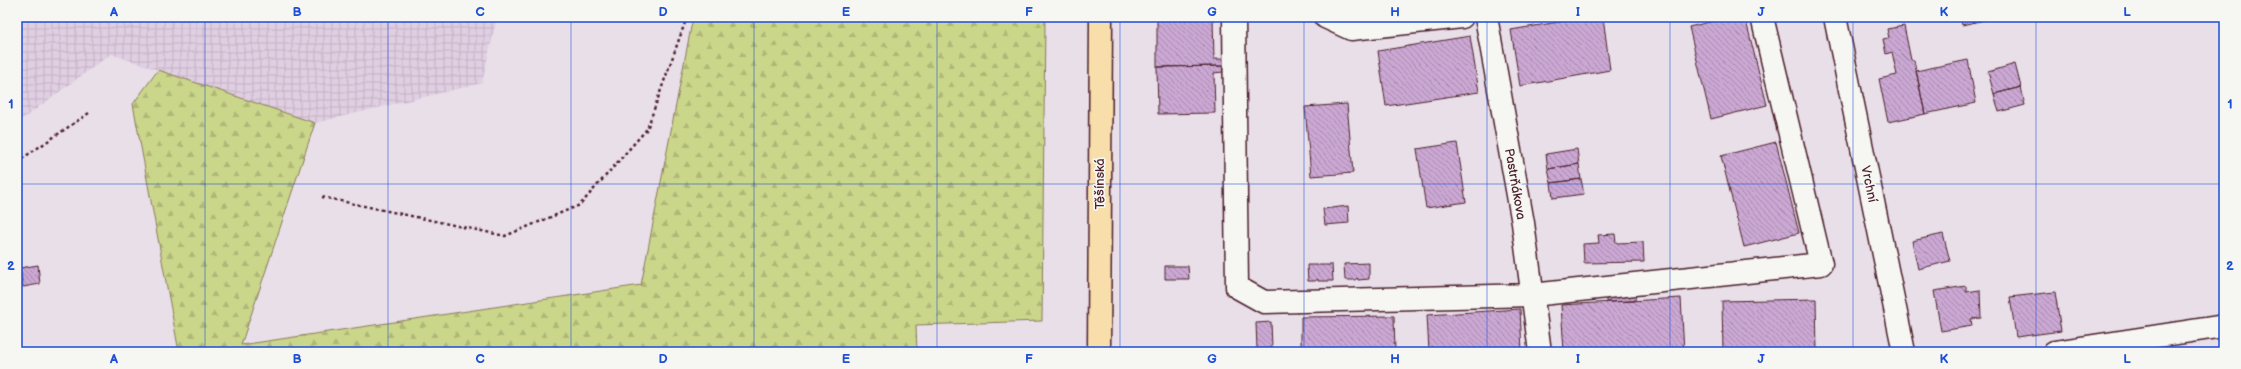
<svg xmlns="http://www.w3.org/2000/svg" width="2241" height="369" font-family="'Balsamiq Sans',sans-serif">
<defs>
<pattern id="industrial-grid" width="8" height="8" patternUnits="userSpaceOnUse"><rect width="8" height="8" fill="#e0cee2"/><path d="M0 4h8M4 0v8" fill="none" stroke="#c2b0c2"/></pattern>
<pattern id="forest-firs" width="22" height="20" patternUnits="userSpaceOnUse"><rect width="22" height="20" fill="#cad68a"/><path d="M5 1l3.5 6h-7zM16 11l3.5 6h-7z" fill="#afb777"/></pattern>
<pattern id="building-back-hatch" width="6" height="6" patternUnits="userSpaceOnUse"><rect width="6" height="6" fill="#caa8d3"/><path d="M-1 5l2 2M0 0l6 6M5-1l2 2" fill="none" stroke="#a688ab"/></pattern>
</defs>
<rect width="100%" height="100%" fill="#e9dfe9"/>
<filter id="ink" filterUnits="userSpaceOnUse"><feTurbulence type="fractalNoise" baseFrequency=".025" numOctaves="2"/><feDisplacementMap in="SourceGraphic" scale="8" xChannelSelector="R" yChannelSelector="G"/><feConvolveMatrix kernelMatrix="1 2 1 2 8 2 1 2 1" color-interpolation-filters="sRGB"/></filter>
<g filter="url(#ink)">
<path fill="url(#industrial-grid)" d="M17 17H497L482 83 315 123 111 54 17 123Z"/>
<path fill="url(#forest-firs)" stroke="#8a7a5a" d="M693 17H1045L1042 321 916 325 917 352H179L133 104 158 70 315 123 241 345 641 285Z"/>
<path fill="url(#building-back-hatch)" stroke="#4a1f2b" d="M1588 17H1603L1610 70 1520 86 1511 30Z
M1729 17H1745L1767 105 1711 119 1689 27Z
M1960 17H1998L1962 25Z
M1213 19 1214 59H1222L1223 66 1157 67V20Z
M1904 26 1911 60H1914L1925 114 1888 122 1879 79 1897 75 1892 52 1886 54 1883 39 1889 38 1887 29Z
M1470 36 1479 92 1386 106 1378 51Z
M1968 60 1976 103 1925 114 1916 71Z
M2015 64 2021 87 1994 94 1988 72Z
M1223 66V72L1214 73 1215 113 1158 114 1157 67Z
M2021 87 2025 105 1999 112 1994 94Z
M1347 104 1353 173 1311 176 1305 107Z
M1776 142 1799 233 1744 247 1721 156Z
M1457 143 1466 202 1426 208 1417 149Z
M1577 149 1579 164 1548 169 1546 154Z
M1579 164 1581 179 1551 183 1548 169Z
M1581 179 1584 194 1553 198 1551 183Z
M1348 206 1349 223 1325 225 1323 209Z
M1615 234 1616 243 1643 242 1644 262 1584 263 1583 244 1599 243 1598 235Z
M1943 234 1950 261 1918 269 1912 241Z
M1369 263V279L1358 280 1357 278 1355 280H1345L1344 264Z
M38 265 40 284 23 287 20 268Z
M1307 265H1332L1333 281H1318V279L1315 281H1308Z
M1165 266H1188L1189 279H1165Z
M1966 286V292L1980 290 1981 318 1971 319 1972 326 1941 331 1934 291Z
M1636 291 1635 301 1606 302V292Z
M2055 292 2061 331 2016 337 2010 297Z
M1681 298 1684 352H1564L1561 305Z
M1816 299 1817 352H1723L1722 301Z
M1520 309 1522 352H1429L1427 315Z
M1394 316 1395 352H1301V317Z
M1271 322 1272 348 1257 349 1256 323Z"/>
<g fill="none" stroke-linecap="round" stroke-linejoin="round">
<defs>
<path id="minor" d="M1234 17 1237 287 1264 302 1532 295 1821 264 1762 17
M1325 17 1351 29 1462 17
M1486 17 1523 223 1540 352
M1835 17 1904 352
M2054 352 2224 326"/>
<path id="major" d="M1099 352 1101 17"/>
</defs>
<use href="#minor" stroke="#4a1f2b" stroke-width="25"/>
<use href="#major" stroke="#4a1f2b" stroke-width="25"/>
<path stroke="#4a1f2b" stroke-width="2.5" stroke-dasharray="3 3" stroke-linecap="butt" d="M17 162 89 113
M322 197 505 236 580 205 647 129 687 17"/>
<use href="#minor" stroke="#f6f6f2" stroke-width="22"/>
<use href="#major" stroke="#f8deab" stroke-width="22"/>
</g>
</g>
<path fill="none" stroke="#1d4ed8" stroke-width="1" stroke-opacity="0.55" d="M205 17V352M388 17V352M571 17V352M754 17V352M937 17V352M1120 17V352M1304 17V352M1487 17V352M1670 17V352M1853 17V352M2036 17V352M17 184H2224"/>
<g text-anchor="middle" dominant-baseline="central" stroke-width="3.5" stroke-linejoin="round" paint-order="stroke">
<g font-size="13" fill="#4a1f2b" stroke="#f6f6f2">
<text transform="translate(1100 184) rotate(-90)">Těšínská</text>
<text transform="translate(1515 184) rotate(80)">Pastrňákova</text>
<text transform="translate(1869 184) rotate(78)">Vrchní</text>
</g>
</g>
<rect width="2241" height="369" fill="none" stroke="#f6f6f2" stroke-width="44"/>
<rect x="22" y="22" width="2197" height="325" fill="none" stroke="#1d4ed8" stroke-width="1.5"/>
<g font-size="13" text-anchor="middle" font-weight="bold" fill="#1d4ed8">
<text x="114" y="16">A</text>
<text x="297" y="16">B</text>
<text x="480" y="16">C</text>
<text x="663" y="16">D</text>
<text x="846" y="16">E</text>
<text x="1029" y="16">F</text>
<text x="1212" y="16">G</text>
<text x="1395" y="16">H</text>
<text x="1578" y="16">I</text>
<text x="1761" y="16">J</text>
<text x="1944" y="16">K</text>
<text x="2127" y="16">L</text>
<text x="11" y="108">1</text>
<text x="2230" y="108">1</text>
<text x="11" y="270">2</text>
<text x="2230" y="270">2</text>
<text x="114" y="363">A</text>
<text x="297" y="363">B</text>
<text x="480" y="363">C</text>
<text x="663" y="363">D</text>
<text x="846" y="363">E</text>
<text x="1029" y="363">F</text>
<text x="1212" y="363">G</text>
<text x="1395" y="363">H</text>
<text x="1578" y="363">I</text>
<text x="1761" y="363">J</text>
<text x="1944" y="363">K</text>
<text x="2127" y="363">L</text>
</g>
</svg>
